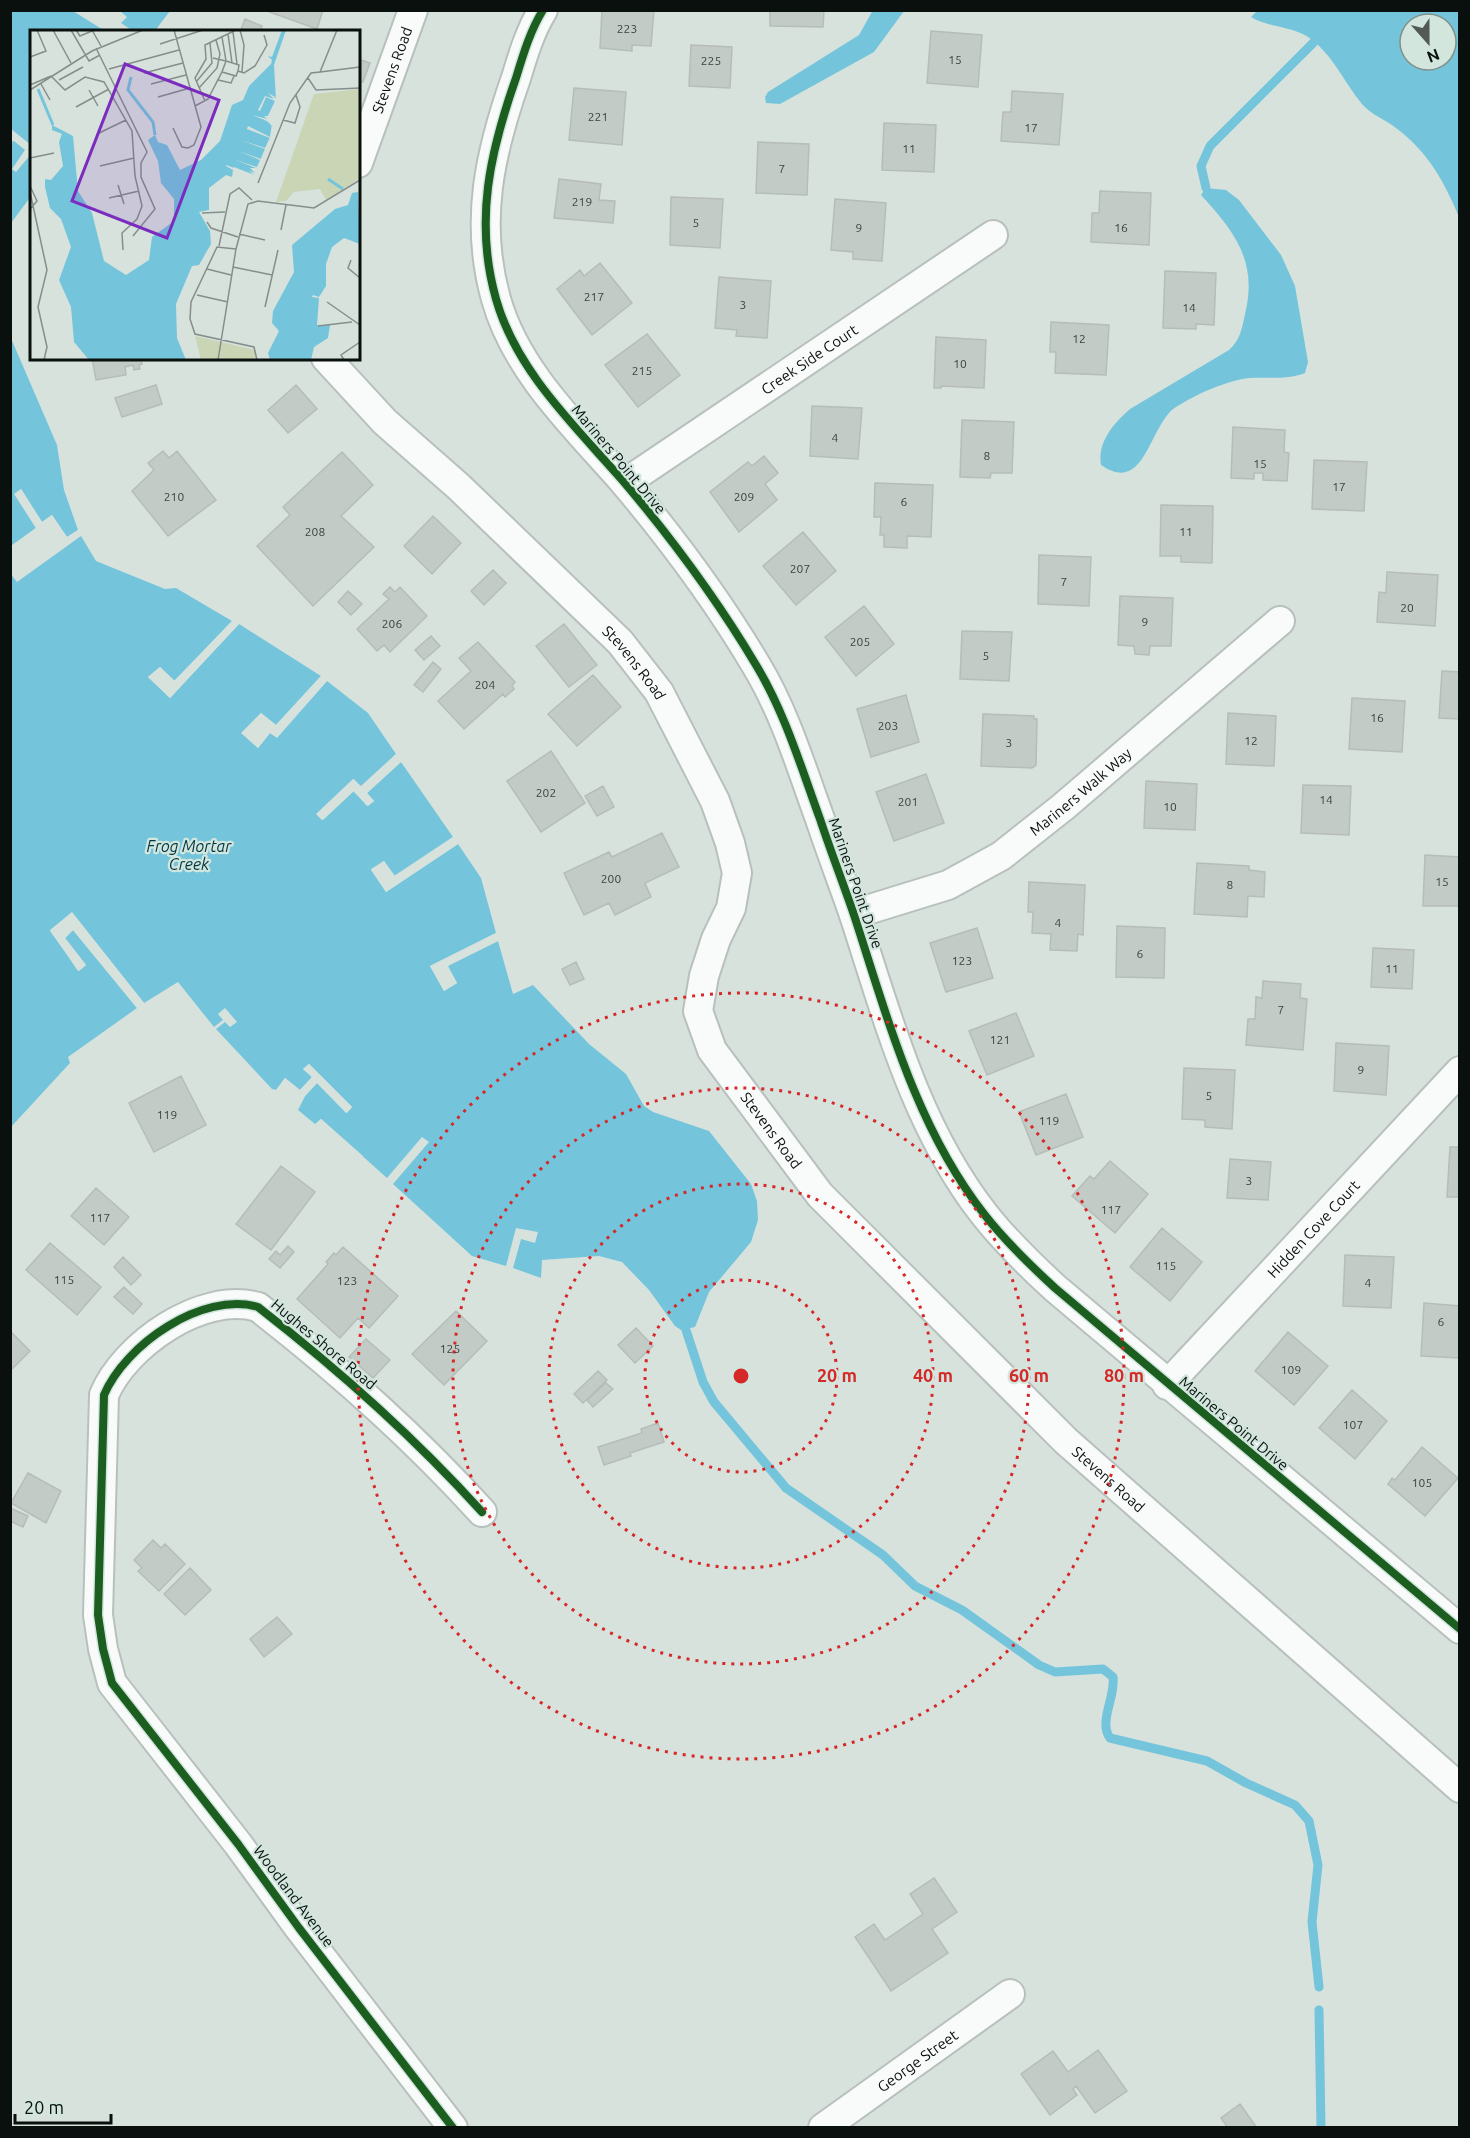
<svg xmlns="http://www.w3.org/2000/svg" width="1470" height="2138" font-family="Ubuntu,sans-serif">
<rect width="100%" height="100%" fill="#d7e2dd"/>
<path fill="#74c5db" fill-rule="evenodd" d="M873 10 904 11 874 52 780 104 766 103 765 97 768 92 859 35Z
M1258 10 1459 11V217C1444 181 1428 152 1396 128 1386 120 1370 114 1362 104 1344 82 1334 57 1311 39 1294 26 1269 28 1251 17ZM1410 24H1446V60H1410Z
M10 11H73L105 31 32 32 31 145 11 129Z
M120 11H170L154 32 133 31 121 23 127 17Z
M14 141 25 150 12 169 16 172 31 154 32 195 11 223 10 142Z
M1206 188 1226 190 1239 200 1281 255 1295 286 1308 362 1305 373C1287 380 1269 377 1250 378 1227 380 1195 395 1176 407 1149 424 1146 496 1101 465 1097 442 1114 423 1130 409L1229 350C1240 340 1242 329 1245 314 1258 262 1235 232 1201 195Z
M10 336 57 445 64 490 78 530 67 537 52 515 42 522 21 489 15 494 36 528 11 546Z
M81 536 96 561 165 589 176 588 232 621 174 681 160 667 148 677 170 698 239 624 321 676 276 725 261 713 242 733 258 748 270 733 277 737 327 681 368 713 396 754 361 787 354 779 317 814 323 820 354 791 367 806 374 801 367 793 401 762 453 837 394 876 384 861 371 870 386 892 458 844 481 878 496 933 430 966 444 991 457 983 447 966 498 941 513 994 533 985 589 1044 626 1074 644 1106 653 1112 709 1131 751 1184 757 1201 758 1220 751 1242 709 1292 695 1327 681 1330 675 1326 649 1290 622 1262 599 1256 542 1260 541 1278 513 1268 521 1239 535 1243 538 1232 516 1228 506 1266 472 1256 393 1184 429 1142 422 1137 387 1178 321 1119 315 1124 298 1110 305 1096 317 1083 346 1113 352 1107 309 1064 303 1069 312 1077 300 1090 285 1078 276 1090 272 1089 216 1029 225 1022 230 1027 237 1022 225 1008 218 1014 223 1020 214 1027 178 982 144 1003 72 913 50 931 79 971 86 965 65 938 73 930 137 1008 68 1057 70 1063 11 1127 10 573 17 582Z"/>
<path fill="#d7e2dd" d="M21 489 42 522 52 515 67 537 78 530 79 532 67 540 52 519 40 525 20 494 39 528 10 549 11 546 36 528 14 494Z
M232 621 235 622 176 684 159 671 152 677 170 694 236 623 239 624 170 698 148 677 160 667 175 681Z
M321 676 323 678 278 728 262 717 246 733 258 744 269 730 276 734 325 679 327 681 277 738 270 733 258 748 241 733 261 713 276 725Z
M396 754 398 757 363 789 353 783 321 814 323 816 353 788 368 802 370 800 364 791 400 759 401 762 367 793 374 801 368 806 353 791 322 820 316 814 353 779 361 786Z
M453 837 455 840 395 879 383 865 375 870 387 888 456 842 458 844 386 892 371 869 384 861 395 876Z
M72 912 144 1003 141 1005 71 917 54 931 79 967 82 965 62 938 73 927 140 1006 137 1008 73 930 65 938 86 965 78 971 50 930Z
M496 933 497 936 434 967 445 987 453 982 445 964 497 938 498 941 448 966 457 983 444 991 430 966Z
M309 1064 352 1107 347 1113 317 1083 305 1096 297 1110 315 1125 321 1119 363 1156 360 1158 321 1123 314 1127 295 1111 302 1094 317 1080 347 1109 348 1107 309 1068 315 1078 301 1093 286 1082 277 1093 267 1089 276 1090 285 1078 300 1090 312 1077 303 1069Z"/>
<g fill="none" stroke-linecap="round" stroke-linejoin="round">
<path stroke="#74c5db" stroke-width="9" d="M1206 188 1201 166 1210 146 1314 42
M686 1330 703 1382 714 1402 786 1488 883 1555 915 1586 962 1610 1039 1665 1055 1672 1103 1669 1113 1677C1116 1696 1098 1722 1110 1738L1207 1761 1246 1783 1295 1805 1309 1821 1318 1865 1312 1922 1319 1987
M1319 2010 1321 2128"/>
</g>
<path fill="#c3cbc6" stroke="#b6bdb8" stroke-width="1.5" d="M264 10H323L317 29Z
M602 10H654L651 46 632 45V51L600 48Z
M770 10H824L823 27 770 26Z
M245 19 262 26 260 32H240Z
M931 31 982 35 978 87 927 83Z
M691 45 732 47 730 88 689 86Z
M358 59 370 63 363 82 358 81Z
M574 88 626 92 622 145 569 140Z
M1012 91 1063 94 1059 145 1001 141 1003 112H1011Z
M884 123 936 125 934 172 882 170Z
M758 142 809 144 807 195 756 193Z
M559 179 601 184 599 200 615 201 613 223 554 218Z
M1100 191 1151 193 1149 245 1091 242 1092 213H1099Z
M671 197 723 199 720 248 670 245Z
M835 199 886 203 882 261 853 259V252L831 250Z
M600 263 632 303 592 335 557 289 580 270 584 276Z
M1165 271 1216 273 1214 325 1196 324V329L1163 328Z
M719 277 771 281 767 338 736 336 737 330 715 328Z
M1051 322 1109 325 1106 375 1055 373 1056 352H1050Z
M647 334 680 375 638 407 605 365Z
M936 337 986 340 984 388 941 386V388H934Z
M92 358H141L142 364 139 365 140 369 134 370 133 365 125 367 126 375 96 380Z
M156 385 162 404 122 417 115 398Z
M296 385 317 409 288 433 268 410Z
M812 406 862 408 858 459 810 456Z
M962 420 1014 422 1012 473H991L990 478 960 477Z
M1233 427 1285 430 1284 452 1289 453 1287 481 1263 480V473H1254V479L1231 478Z
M163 451 169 458 177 451 216 500 168 536 132 491 154 470 148 463Z
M342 452 373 485 341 516 374 547 313 606 257 546 290 515 283 507Z
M764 456 778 473 765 484 777 500 739 532 710 492 748 462 752 466Z
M1314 460 1367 462 1364 511 1312 509Z
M875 483 933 485 931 537 907 536V548L884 547V535H880L881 517H874Z
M1161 505 1213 506 1212 563 1181 562V556H1160Z
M433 516 461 543 432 574 404 546Z
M803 532 836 571 796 605 763 566Z
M1039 555 1091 557 1089 606 1038 604Z
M493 570 506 583 484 605 471 591Z
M1387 572 1438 575 1435 626 1377 622 1379 592 1386 593Z
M390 587 395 592 400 587 427 616 390 652 384 645 377 651 357 629 389 599 383 594Z
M348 591 362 604 351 615 338 602Z
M1120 596 1173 598 1171 646H1150L1149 655 1135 654 1134 646 1118 645Z
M864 606 894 644 856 676 825 637Z
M564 624 597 665 569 687 536 646Z
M962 631 1012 632 1009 681 960 679Z
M431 636 440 646 424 660 415 650Z
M478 642 515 682 512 686 514 689 505 697 503 694 464 729 438 701 471 671 459 658Z
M433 662 441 669 423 692 414 685Z
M1442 671 1460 672V719L1439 718Z
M593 675 621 707 577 746 548 714Z
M906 695 919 742 871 757 857 709Z
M1352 698 1405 701 1402 752 1349 749Z
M1228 713 1276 716 1274 766 1226 764Z
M983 714 1034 716V719H1037L1036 765 1032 768 981 766Z
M551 751 585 803 541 832 507 781Z
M926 774 944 823 894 841 876 792Z
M1146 781 1197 784 1195 830 1144 828Z
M1303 785 1351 786 1349 835 1301 833Z
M603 786 614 807 597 816 585 796Z
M662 833 679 867 645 883 651 897 615 915 609 903 584 915 564 873 609 852 612 857Z
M1425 855 1460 857V906H1423Z
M1197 863 1249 866V870L1265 872 1264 897 1248 896 1247 917 1194 914Z
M1029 882 1085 885 1083 935 1078 934 1077 951 1050 950 1051 934 1032 933 1033 912H1028Z
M1117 926 1165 928 1164 978 1116 977Z
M977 928 993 978 946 992 930 943Z
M1373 948 1414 950 1412 989 1371 987Z
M576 962 584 979 570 985 562 969Z
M1263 981 1301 984 1300 998 1307 999 1303 1050 1246 1045 1248 1019H1255L1256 997 1262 998Z
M1016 1013 1034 1056 987 1075 969 1031Z
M1336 1043 1389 1046 1386 1095 1334 1091Z
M1184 1068 1235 1070 1232 1129 1205 1127V1120L1182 1119Z
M181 1076 206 1125 154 1152 129 1103Z
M1066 1094 1083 1137 1036 1155 1019 1112Z
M1450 1147H1460V1197H1447Z
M1230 1159 1271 1162 1268 1200 1227 1198Z
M1110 1161 1148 1194 1115 1233 1072 1196 1090 1176 1094 1179Z
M281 1166 315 1192 271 1250 236 1224Z
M96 1188 129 1217 104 1245 71 1216Z
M1162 1228 1202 1262 1170 1301 1130 1267Z
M50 1243 101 1287 77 1315 26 1270Z
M288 1246 294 1252 280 1268 269 1259 276 1251 280 1255Z
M343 1247 398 1296 369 1328 358 1318 340 1338 297 1299 328 1264 326 1262 334 1253 336 1255Z
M1345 1255 1394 1257 1391 1308 1343 1306Z
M123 1257 141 1275 131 1285 114 1267Z
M124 1287 142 1304 133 1314 114 1297Z
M1424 1303 1460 1306V1358L1421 1356Z
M456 1311 487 1341 444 1385 412 1354Z
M636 1328 653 1346 635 1363 618 1345Z
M10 1331 30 1351 10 1371Z
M1288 1332 1328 1366 1294 1405 1255 1371Z
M366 1339 390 1360 373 1378 349 1357Z
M598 1371 607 1380 583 1403 574 1394Z
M606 1383 613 1389 593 1407 587 1400Z
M1352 1390 1387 1421 1355 1459 1319 1428Z
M658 1423 664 1442 630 1453 631 1456 604 1465 598 1447 642 1433 641 1429Z
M1422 1447 1458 1478 1425 1516 1388 1484 1392 1478 1395 1480Z
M28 1473 61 1491 46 1523 11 1503Z
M10 1508 28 1516 23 1527 10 1521Z
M153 1540 161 1548 165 1544 185 1564 159 1591 138 1571 142 1568 134 1560Z
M190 1568 211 1590 185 1615 164 1594Z
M277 1617 292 1634 264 1657 250 1639Z
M934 1878 957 1912 932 1929 948 1953 891 1991 855 1937 874 1924 885 1940 923 1914 910 1894Z
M1098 2050 1127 2091 1095 2113 1076 2086 1073 2089 1077 2095 1050 2115 1021 2074 1053 2051 1068 2072Z
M1240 2104 1257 2128H1228L1221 2118Z"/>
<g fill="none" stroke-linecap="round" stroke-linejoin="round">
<defs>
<g id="street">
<path d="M543 10C530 31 523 55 516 78 490 152 474 221 496 299 516 371 576 427 624 482 672 539 718 601 756 665 785 713 801 767 820 819 831 852 843 883 854 915 888 1019 916 1127 984 1214 1005 1241 1030 1265 1055 1288L1460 1629"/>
<path id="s1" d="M358 163 413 10"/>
<path id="s2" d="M326 358 385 422 459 487 620 642 659 692 715 801 730 843 737 873 731 908 716 939 704 976 698 1011 712 1050 820 1195 1066 1441 1460 1788"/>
<path id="s3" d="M625 483 993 235"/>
<path id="s4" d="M854 914 948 885 1001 856 1063 807 1280 621"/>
<path id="s5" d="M1167 1385 1460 1071"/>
<path d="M453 2128 299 1928 238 1844 112 1683 103 1649 98 1615 104 1395C125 1345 202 1291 258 1307 339 1370 414 1437 482 1512"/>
<path id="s6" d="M823 2128 1010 1994"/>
</g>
</defs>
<use href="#street" stroke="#b8c0bd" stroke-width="32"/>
<use href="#street" stroke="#f9fbfa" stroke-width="28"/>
<defs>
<path id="cycleway" d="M543 10C530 31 523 55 516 78 490 152 474 221 496 299 516 371 576 427 624 482 672 539 718 601 756 665 785 713 801 767 820 819 831 852 843 883 854 915 888 1019 916 1127 984 1214 1005 1241 1030 1265 1055 1288L1460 1629
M453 2128 299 1928 238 1844 112 1683 103 1649 98 1615 104 1395C125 1345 202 1291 258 1307 339 1370 414 1437 482 1512"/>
</defs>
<use href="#cycleway" stroke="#d2e6de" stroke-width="11"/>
<use href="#cycleway" stroke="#1b5e20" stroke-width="8"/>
</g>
<g fill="none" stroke="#d62828" stroke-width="3" stroke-dasharray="3 6">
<circle cx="741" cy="1376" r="96"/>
<circle cx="741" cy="1376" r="192"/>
<circle cx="741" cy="1376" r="288"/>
<circle cx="741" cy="1376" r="383"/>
</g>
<g text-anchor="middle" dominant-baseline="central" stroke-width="4.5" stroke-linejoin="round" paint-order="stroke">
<g font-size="12" fill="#3a413d">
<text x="627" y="28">223</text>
<text x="955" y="59">15</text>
<text x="711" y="60">225</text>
<text x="598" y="116">221</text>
<text x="1031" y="127">17</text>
<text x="909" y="148">11</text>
<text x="782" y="168">7</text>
<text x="582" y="201">219</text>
<text x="696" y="222">5</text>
<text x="859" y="227">9</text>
<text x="1121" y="227">16</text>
<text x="594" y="296">217</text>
<text x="743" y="304">3</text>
<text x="1189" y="307">14</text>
<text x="1079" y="338">12</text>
<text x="960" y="363">10</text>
<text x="642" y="370">215</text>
<text x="835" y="437">4</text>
<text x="987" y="455">8</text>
<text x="1260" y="463">15</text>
<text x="1339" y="486">17</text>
<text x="174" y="496">210</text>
<text x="744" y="496">209</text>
<text x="904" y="501">6</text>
<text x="315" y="531">208</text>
<text x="1186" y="531">11</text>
<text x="800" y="568">207</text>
<text x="1064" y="581">7</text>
<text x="1407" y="607">20</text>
<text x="1145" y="621">9</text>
<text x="392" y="623">206</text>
<text x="860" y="641">205</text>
<text x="986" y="655">5</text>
<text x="485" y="684">204</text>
<text x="1377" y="717">16</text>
<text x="888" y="725">203</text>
<text x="1251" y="740">12</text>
<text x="1009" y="742">3</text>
<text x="546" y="792">202</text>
<text x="1326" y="799">14</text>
<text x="908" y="801">201</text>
<text x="1170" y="806">10</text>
<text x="611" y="878">200</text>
<text x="1442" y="881">15</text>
<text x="1230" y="884">8</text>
<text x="1058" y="922">4</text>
<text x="1140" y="953">6</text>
<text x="962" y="960">123</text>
<text x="1392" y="968">11</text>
<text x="1281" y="1009">7</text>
<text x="1000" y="1039">121</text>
<text x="1361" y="1069">9</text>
<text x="1209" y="1095">5</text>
<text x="167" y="1114">119</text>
<text x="1049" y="1120">119</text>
<text x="1249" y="1180">3</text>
<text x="1111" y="1209">117</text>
<text x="100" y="1217">117</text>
<text x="1166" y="1265">115</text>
<text x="64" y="1279">115</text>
<text x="347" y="1280">123</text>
<text x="1368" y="1282">4</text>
<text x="1441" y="1321">6</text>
<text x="450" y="1348">125</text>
<text x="1291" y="1369">109</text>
<text x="1353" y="1424">107</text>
<text x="1422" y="1482">105</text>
</g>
<g font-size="15" fill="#09100d" stroke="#d2e6de">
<text stroke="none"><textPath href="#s1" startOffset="99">Stevens Road</textPath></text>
<text stroke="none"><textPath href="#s3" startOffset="222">Creek Side Court</textPath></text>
<text transform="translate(619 459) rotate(50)">Mariners Point Drive</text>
<text stroke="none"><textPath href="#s2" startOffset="434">Stevens Road</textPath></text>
<text stroke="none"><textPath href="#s4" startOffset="261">Mariners Walk Way</textPath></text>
<text transform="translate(856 883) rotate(71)">Mariners Point Drive</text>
<text stroke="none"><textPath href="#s2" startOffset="956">Stevens Road</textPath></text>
<text stroke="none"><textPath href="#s5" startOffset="214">Hidden Cove Court</textPath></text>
<text transform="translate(324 1344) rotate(40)">Hughes Shore Road</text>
<text transform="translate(1234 1423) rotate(40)">Mariners Point Drive</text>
<text stroke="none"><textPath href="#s2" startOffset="1442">Stevens Road</textPath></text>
<text transform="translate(294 1896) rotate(53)">Woodland Avenue</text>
<text stroke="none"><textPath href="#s6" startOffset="116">George Street</textPath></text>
</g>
<g font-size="16" font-style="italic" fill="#013643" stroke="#d2e6de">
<text x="189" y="846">Frog Mortar<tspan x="189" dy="18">Creek</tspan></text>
</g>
</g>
<g transform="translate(30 30)">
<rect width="330" height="330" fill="#d7e2dd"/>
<path d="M330 59V148L296 170 290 159 264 162 256 171 246 172 284 64ZM165 306 225 320 226 330H171Z" fill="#c9d5b4"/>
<path d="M252 0H256L244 35 246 70 236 90 244 98 224 145 204 137 202 147 196 145 179 158V180L169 182 180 201 181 214 169 235 162 236 146 274 147 308 156 330H59L44 312 41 277 29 250 41 217 31 189 20 178 15 157V149L21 150 33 136 29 112 32 104 22 100V95L43 106 48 161 62 183 74 231 96 245 119 230 122 207 144 191V169L131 153 128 131 118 110 125 105 128 112 137 115 150 140 171 130 190 111 202 75 213 70 219 56 241 34 242 30 238 26 242 27ZM328 162 330 214 314 208 302 217 296 234V256L289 267 283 265 282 267 289 268 287 295H300L298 308 284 317 281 330H240L238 323 249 301 242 293 243 281 264 242 262 215 305 179 318 175 322 163Z" fill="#74c5db"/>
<path d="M238 63 245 67 247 71 237 89 243 92 245 98 224 146 205 138 202 144 203 140 196 136V135L224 145 219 141 225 143 220 138H226L203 129 227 137 230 130 208 121 231 129 235 119 211 110 235 118 240 108 217 99 218 96 240 107 242 93 222 85 237 89 234 86H238L245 71 236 67 230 81 228 80 235 66 244 69Z" fill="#d7e2dd"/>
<path fill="none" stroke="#74c5db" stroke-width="3" d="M101 47 98 60 123 92 125 105M8 59 23 95M298 149 313 159"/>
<path fill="none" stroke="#858e8a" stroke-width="1.5" d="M23 0 41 33M41 0 59 31 70 25M46 0 50 6 62 1M62 0 71 16M210 0 214 15 212 42M203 2 207 34M198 4 202 33M130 14 173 0M66 18 117 122 111 133V147L125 179 103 206M0 27 16 21 7 0M183 28 196 31 192 7M79 39 149 20M192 42 196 31 209 35 208 41M290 42 330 37M114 43 153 33M22 47 35 60 55 47 74 52 102 101 105 146 112 176 107 189 92 203 93 220M278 48 286 60 330 58M29 50 53 37M188 50 201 53 204 46M166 52 182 33 180 13M11 54 20 70M121 54 156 45M0 55 21 46M169 58 187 38 190 24 186 10M0 60 62 21 113 0M59 60 68 76M128 67 160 58M175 71 165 48 176 29 175 15 206 0M165 76 178 69 192 42 206 46 208 41 214 43 225 36 237 15 234 5M46 77 79 59M253 90 265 93 270 77 266 65M143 98 152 117 158 118 164 115 171 97 144 0M67 104 96 90M0 128 24 123M70 136 104 128M228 153 260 73 281 43 290 42 307 0M88 155 94 174M0 156 7 171 0 179M0 162 17 240 8 277 17 317 14 330M79 168 109 161M172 183 195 182M177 192 181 198 208 207M251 200 256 175M209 204 235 210M189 216 200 164 209 158 222 170M206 219 187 217 161 272 160 289 165 304 224 317 227 330M321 230 318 238 330 248M203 237 242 245M177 239 201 245M167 265 198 272M297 272 330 295M235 277 248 220M288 296 322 292M188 330 206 219 218 174 228 171 284 178 330 150M314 330 311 325 330 312"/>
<path fill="#7b2cbf" fill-opacity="0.15" stroke="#7b2cbf" stroke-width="3" d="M95 34 189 70 137 208 42 171Z"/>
<rect width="330" height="330" fill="none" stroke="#09100d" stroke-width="3"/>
</g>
<circle cx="741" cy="1376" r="9" fill="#d62828" stroke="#d2e6de" stroke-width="3"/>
<g font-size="18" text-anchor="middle" font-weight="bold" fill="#d62828" stroke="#d2e6de" stroke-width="4.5" stroke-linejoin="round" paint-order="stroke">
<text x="837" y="1382">20 m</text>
<text x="933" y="1382">40 m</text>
<text x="1029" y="1382">60 m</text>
<text x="1124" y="1382">80 m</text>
</g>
<rect width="1470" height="2138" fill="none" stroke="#09100d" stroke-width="24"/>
<g transform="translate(1428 42) rotate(159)"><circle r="28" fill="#d2e6de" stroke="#82908a" stroke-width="1.5"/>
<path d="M0-4.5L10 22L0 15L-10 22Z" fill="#515a56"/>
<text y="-9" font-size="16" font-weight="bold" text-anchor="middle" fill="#09100d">N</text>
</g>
<path d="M15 2114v9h96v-9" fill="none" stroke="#09100d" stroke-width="3"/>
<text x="24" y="2114" font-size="18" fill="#09100d" stroke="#d2e6de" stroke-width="4.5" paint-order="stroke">20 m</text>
</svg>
